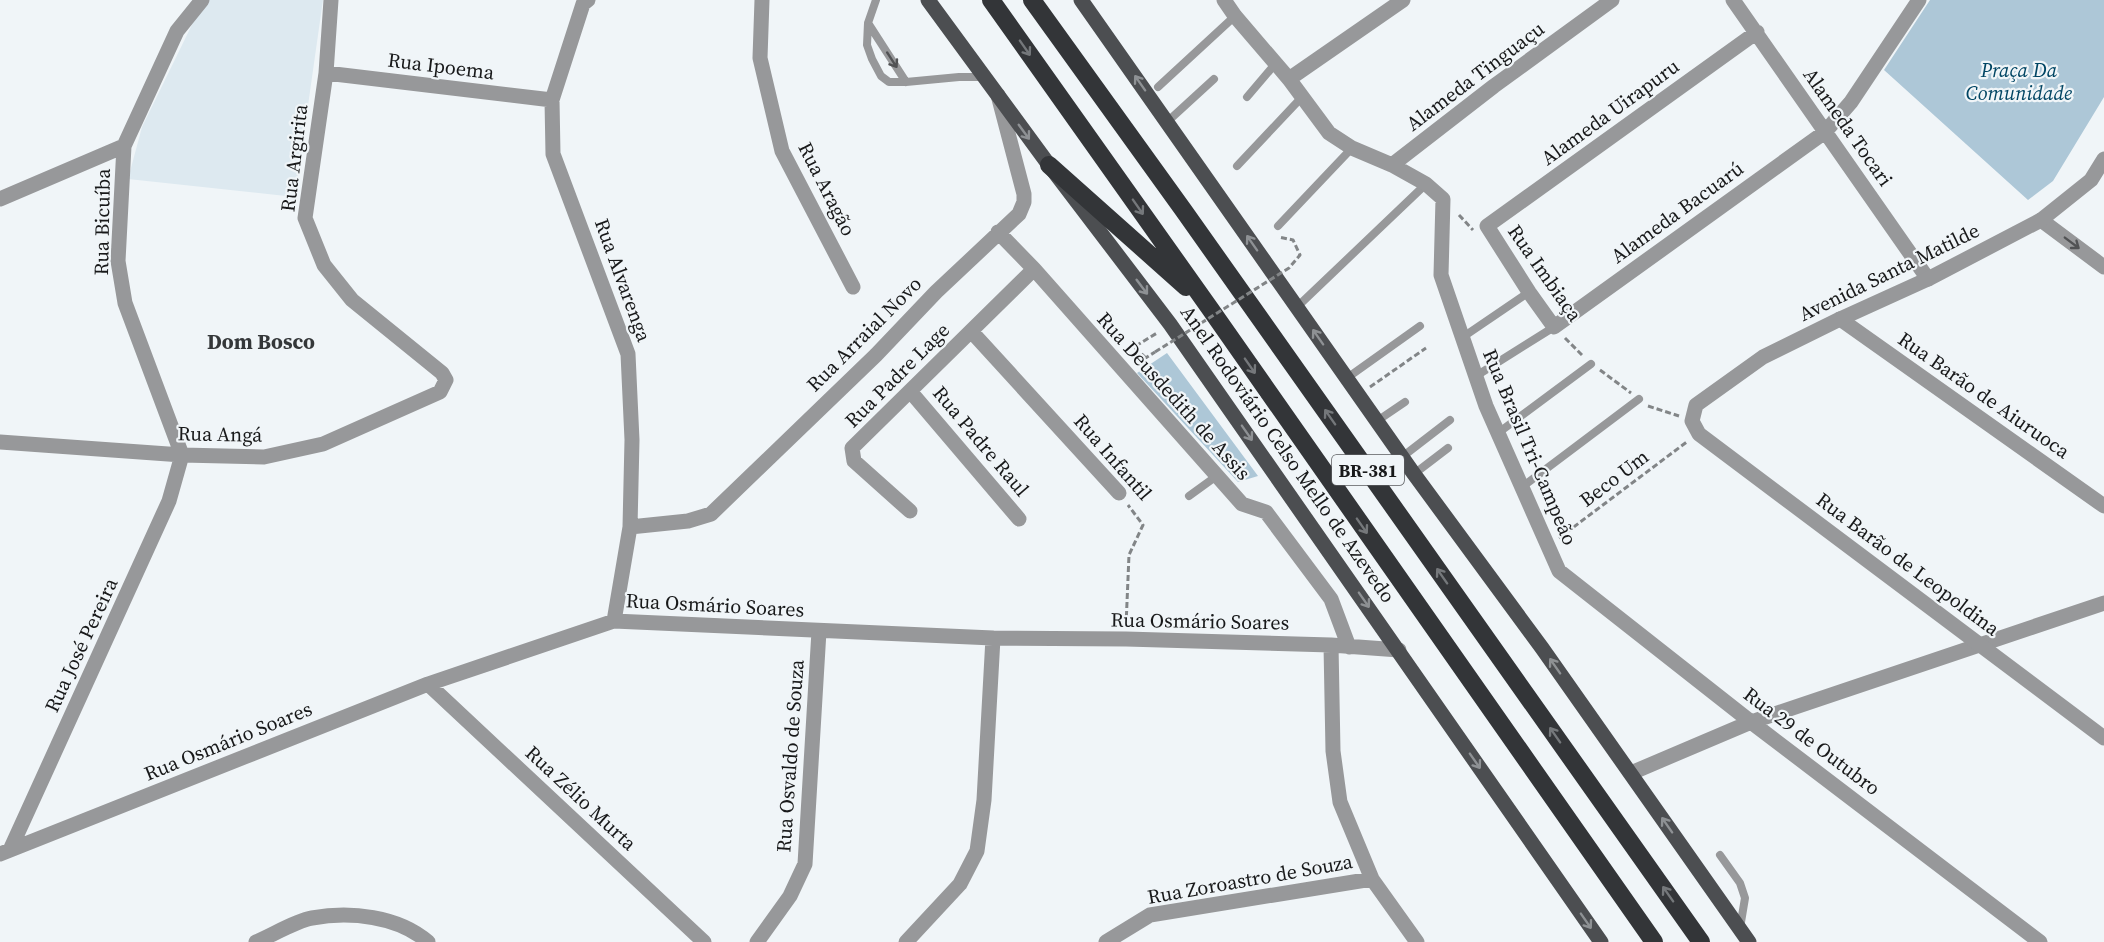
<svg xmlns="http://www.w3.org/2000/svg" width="2104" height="942" font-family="'Source Serif 4',serif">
<rect width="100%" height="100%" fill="#f0f5f8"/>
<path fill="#dde9f0" d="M204 0H323L295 197 128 179 142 127Z"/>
<path fill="#adc7d7" d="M1930 0H2104V97L2053 181 2028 200 1884 70Z
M1167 353 1258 476 1238 482 1137 373Z"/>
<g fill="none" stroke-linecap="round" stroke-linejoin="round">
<path stroke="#828587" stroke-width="3" stroke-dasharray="6 3" stroke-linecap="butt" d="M1459 215 1473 230
M1565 338 1583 356
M1146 358 1134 347 1157 333
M1136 364 1155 352
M1600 370 1631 393
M1370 387 1426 348
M1648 406 1679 416
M1559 538 1688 441
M1126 626 1129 555 1143 525 1128 505"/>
<path stroke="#97989a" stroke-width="8" d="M876 0 868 23 906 82
M868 23 867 45 872 59 881 76 889 82H906L959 77H983
M1158 87 1235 16
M1247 97 1276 63
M1167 122 1214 79
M1237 166 1302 97
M1278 226 1352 148
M1297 307 1426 184
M1463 337 1529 292
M1476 376 1554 327
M1347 378 1420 326
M1377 421 1405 402
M1498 433 1591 364
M1402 457 1450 420
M1414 474 1448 448
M1522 487 1639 399
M1189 496 1218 475
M1720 855 1740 883 1745 898 1740 928"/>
<path stroke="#97989a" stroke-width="15" d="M588 0 583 4 552 100 553 154 628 354 632 440 630 527 614 621
M762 0 760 58 782 151 853 287
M1224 0 1235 16 1289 79 1329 133 1352 148 1392 165 1426 184 1443 199 1441 275 1486 406 1559 571 1751 722 2040 942
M1733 0 1928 279
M1757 32 1487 226 1529 292 1554 327 1825 132 1851 102 1919 0
M326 73 552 100
M1289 79 1403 0
M1392 165 1494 86 1612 0
M0 199 124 146
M2041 220 2104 267
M998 232 1034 269 1242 504 1266 512 1331 599 1349 647
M1840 319 2104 506
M971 331 1119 493
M910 391 1019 519
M0 442 182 455 264 457 323 444 440 392 446 380 442 373 352 300 324 265 305 218 326 73 331 0
M910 511 854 461 852 448 1034 269
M630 527 688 521 711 514 876 355 936 292 1019 214 1024 202V194L998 95
M1331 645 1333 751 1340 802 1372 879 1417 942
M428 684 704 942
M1631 773 1751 722 2104 603
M10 850 169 501 182 455 125 303 118 261 124 146 177 31 202 0
M0 854 428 684 614 621 993 638 1126 639 1331 645 1399 650
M256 942C273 935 295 921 312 918 350 911 398 916 428 942
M757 942 790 896 805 864 819 631
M906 942 960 884 977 851 984 800 993 638
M1106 942 1150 915 1372 879"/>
<path stroke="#97989a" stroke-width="15" d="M2104 159 2091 180 2041 220 1928 279 1840 319 1763 357 1696 405 1692 421 1699 434 2104 738"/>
<path stroke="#4c4e51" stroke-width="15" d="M928 0 1049 165 1170 324 1601 942
M1081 0 1414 474 1542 648 1749 942"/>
<path stroke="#333538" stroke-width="18" d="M991 0 1211 310 1654 942
M1032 0 1184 211 1701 942
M1049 165 1186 287"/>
<path stroke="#828587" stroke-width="3" stroke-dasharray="6 3" stroke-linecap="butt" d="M1155 352 1289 268 1300 255 1293 240 1279 237"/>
</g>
<defs><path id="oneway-shaft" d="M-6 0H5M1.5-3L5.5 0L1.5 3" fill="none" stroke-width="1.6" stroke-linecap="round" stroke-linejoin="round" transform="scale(1.5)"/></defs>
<g stroke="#75787b">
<use href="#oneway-shaft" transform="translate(1025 48) rotate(55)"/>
<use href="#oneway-shaft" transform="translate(1138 207) rotate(55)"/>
<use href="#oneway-shaft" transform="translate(1250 366) rotate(55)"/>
<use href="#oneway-shaft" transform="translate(1330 417) rotate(-125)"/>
<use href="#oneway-shaft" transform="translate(1362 526) rotate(55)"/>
<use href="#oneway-shaft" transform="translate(1442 576) rotate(-125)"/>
<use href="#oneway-shaft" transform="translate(1555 735) rotate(-125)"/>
<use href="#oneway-shaft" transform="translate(1668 894) rotate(-125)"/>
</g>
<g stroke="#515254">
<use href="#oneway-shaft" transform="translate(892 60) rotate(57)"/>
<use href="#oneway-shaft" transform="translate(2072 243) rotate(37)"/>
</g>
<g stroke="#8e9194">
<use href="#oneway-shaft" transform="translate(1140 83) rotate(-125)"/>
<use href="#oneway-shaft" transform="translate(1024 132) rotate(54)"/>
<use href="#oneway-shaft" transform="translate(1252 243) rotate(-125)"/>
<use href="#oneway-shaft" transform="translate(1142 287) rotate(53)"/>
<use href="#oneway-shaft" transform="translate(1318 337) rotate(-125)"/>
<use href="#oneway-shaft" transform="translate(1247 433) rotate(55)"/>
<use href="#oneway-shaft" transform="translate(1364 600) rotate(55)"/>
<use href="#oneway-shaft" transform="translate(1555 666) rotate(-125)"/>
<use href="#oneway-shaft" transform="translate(1475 761) rotate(55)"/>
<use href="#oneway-shaft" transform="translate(1667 825) rotate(-125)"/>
<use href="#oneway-shaft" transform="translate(1586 921) rotate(55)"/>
</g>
<g text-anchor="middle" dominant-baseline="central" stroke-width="4.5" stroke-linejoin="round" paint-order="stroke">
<rect fill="#f0f5f8" stroke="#595b5d" stroke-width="1.5" x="1332" y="455" width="72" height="30" rx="4.5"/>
<g font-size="18" font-weight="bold" fill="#18191a">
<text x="1368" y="470">BR-381</text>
</g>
<g font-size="20" fill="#18191a" stroke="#f0f5f8">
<text transform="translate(441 66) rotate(7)">Rua Ipoema</text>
<text transform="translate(1475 76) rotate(-37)">Alameda Tinguaçu</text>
<text transform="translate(1610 112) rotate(-36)">Alameda Uirapuru</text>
<text transform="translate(1848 127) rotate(55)">Alameda Tocari</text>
<text transform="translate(294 158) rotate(-83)">Rua Argirita</text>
<text transform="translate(827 189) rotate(63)">Rua Aragão</text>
<text transform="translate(1677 212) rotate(-36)">Alameda Bacuarú</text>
<text transform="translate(102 222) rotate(-89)">Rua Bicuíba</text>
<text transform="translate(1889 272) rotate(-26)">Avenida Santa Matilde</text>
<text transform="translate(1545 273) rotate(55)">Rua Imbiaça</text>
<text transform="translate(623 280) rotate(70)">Rua Alvarenga</text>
<text transform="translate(864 334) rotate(-45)">Rua Arraial Novo</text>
<text transform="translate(897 375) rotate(-45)">Rua Padre Lage</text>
<text transform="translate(1984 395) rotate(35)">Rua Barão de Aiuruoca</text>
<text transform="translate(1174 396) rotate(48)">Rua Deusdedith de Assis</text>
<text transform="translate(220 434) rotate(1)">Rua Angá</text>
<text transform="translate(981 441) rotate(50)">Rua Padre Raul</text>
<text transform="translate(1530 447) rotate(67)">Rua Brasil Tri-Campeão</text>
<text transform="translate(1288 454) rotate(55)">Anel Rodoviário Celso Mello de Azevedo</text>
<text transform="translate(1113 457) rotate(49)">Rua Infantil</text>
<text transform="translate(1614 478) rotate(-37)">Beco Um</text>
<text transform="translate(1908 564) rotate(37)">Rua Barão de Leopoldina</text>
<text transform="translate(715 605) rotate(3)">Rua Osmário Soares</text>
<text transform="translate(1200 621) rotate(1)">Rua Osmário Soares</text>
<text transform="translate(81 645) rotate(-65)">Rua José Pereira</text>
<text transform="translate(228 741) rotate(-22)">Rua Osmário Soares</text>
<text transform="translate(1812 741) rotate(37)">Rua 29 de Outubro</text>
<text transform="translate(790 756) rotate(-86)">Rua Osvaldo de Souza</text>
<text transform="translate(581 798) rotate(43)">Rua Zélio Murta</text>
<text transform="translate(1250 879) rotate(-10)">Rua Zoroastro de Souza</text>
</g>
<g font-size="20" font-style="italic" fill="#004563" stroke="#f0f5f8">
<text x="2019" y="70">Praça Da<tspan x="2019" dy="23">Comunidade</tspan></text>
</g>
<g font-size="21" font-weight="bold" fill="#343739" stroke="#f0f5f8">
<text x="261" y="341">Dom Bosco</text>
</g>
</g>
</svg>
